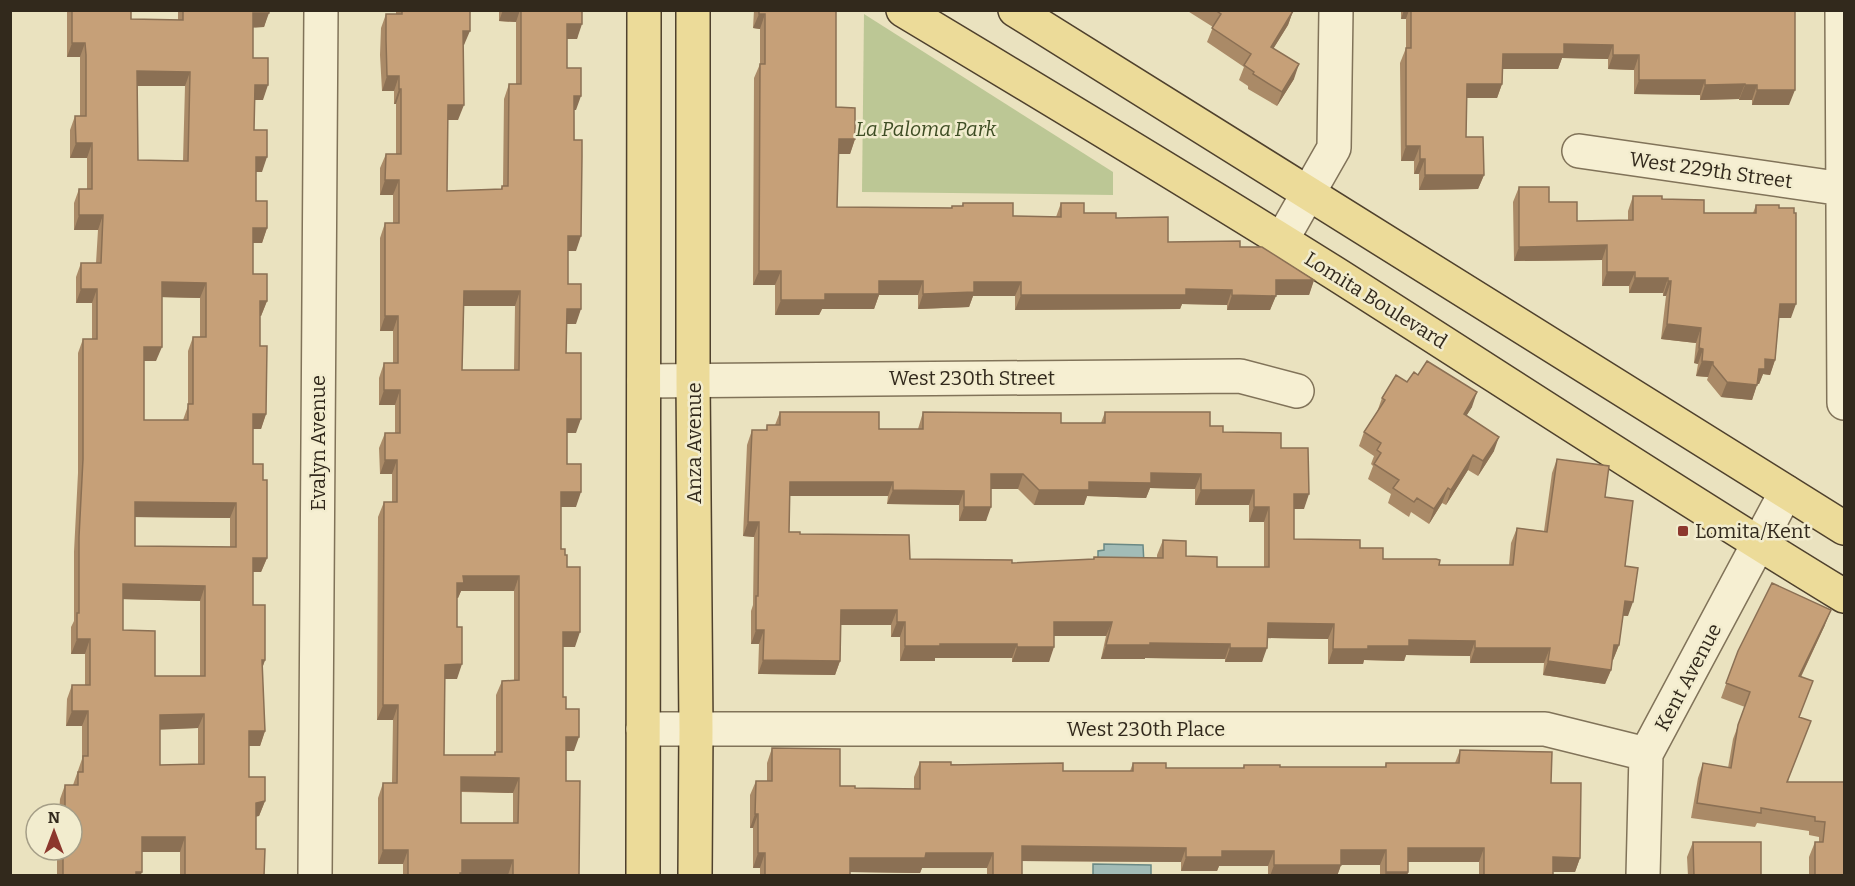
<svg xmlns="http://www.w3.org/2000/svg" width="1855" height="886" font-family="Bitter,serif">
<rect width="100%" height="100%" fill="#eae2bf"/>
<path fill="#bcc795" d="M864 14 1113 172V195L862 192Z"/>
<path fill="#a2bcb7" stroke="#6a8985" stroke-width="1.5" d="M1104 544 1143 545 1144 564 1098 562V551L1104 550Z
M1093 864 1151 865V875H1093Z"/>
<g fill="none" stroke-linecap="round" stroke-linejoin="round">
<defs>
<path id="minor" d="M1842 10 1844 403
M1579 151 1843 189
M1281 241 1334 148 1336 10
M644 381 1240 376 1297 391
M643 729H1545L1646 754
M315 876 321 10
M1643 876 1646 754 1786 492"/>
<path id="major" d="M693 10V381L696 729 695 876
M903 10C1048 97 1193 184 1336 274 1506 382 1673 492 1844 596
M1015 10 1844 528
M643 876 644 10"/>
</defs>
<use href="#minor" stroke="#817359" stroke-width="36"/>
<use href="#major" stroke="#4f412d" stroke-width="36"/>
<use href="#minor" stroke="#f6efd2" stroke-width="33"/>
<use href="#major" stroke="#ecdb99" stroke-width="33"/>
</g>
<path fill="#aa8a67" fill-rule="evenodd" d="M67 10H131V19L178 20V10H269L264 27H253V58L263 100H255L254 130 262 172H256V201L267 228 262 243H253V274L267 301 261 316H260V346L266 414 261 429H253V464L263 480 267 558 261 572H253V605L265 660 262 669 265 731 260 746H249V777L265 801 259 816H256V849L264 876H180V852H142V872L140 876H57V850H72V814H59L60 799 65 785H73L82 759V726H66L67 699 72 685H85V654H71V627L74 621V552L78 473V353L83 339H92V303H76V277L81 263H96L98 230H74V203L79 189H87V158H70V130L75 116H80V57H67ZM137 86H185L183 161 138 160ZM162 297 200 298V337H193L188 351V406L183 420H144V361H156ZM135 517 230 518V547L135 546ZM123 599 200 601V676H155L123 630ZM198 728V764L160 765V729Z
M396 10H470L464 45H463L458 120H447V191L501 189 502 186H503L504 99 509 84H516V22L499 21V10H582L577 39H567V68L576 110H574L576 251H568V284L576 324H567L566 353 576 433H567V464L576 507H561V549L565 555 567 567 575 647H563V697L574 751H566V781L579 876H403V864H378V798L383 783H392L393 720H377L378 517 384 502H392V474H380L379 448 385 433H395V405H379V378L384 363H393V331H380V238L385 223H393V195H380V168L386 154H396V104H394V91H382L380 55 381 28 386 14H396ZM464 306H515L514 370H462ZM461 591H514V680L502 681 496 695V752H495L494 755H444L445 679H457V598H458ZM461 792 513 793V823H461Z
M754 10H836V107L855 139 850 154H838L837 207 951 208 952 206H962L963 203 1013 216 1056 217 1061 203 1084 213 1116 218 1168 242 1240 247 1314 280 1309 295H1276L1270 310H1227V305L1182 304 1180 309 1015 310V296H973L969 307 918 309V295H879L874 309H822L819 315H775V285H753L754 78 760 64V29L753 28Z
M1186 10 1293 11 1288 25 1273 49 1294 79 1277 106 1248 89V86L1239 80 1244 67 1207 42 1213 27Z
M1401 10H1795L1789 105H1752V100H1739V99L1700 100V95L1634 94V70L1608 69V59L1562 58 1558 69H1503L1502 84 1497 98H1467L1466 137 1484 175 1478 189 1419 190V174H1414V161H1401L1400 63 1406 48V19H1401Z
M1519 187 1577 221 1628 220V211L1633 196 1662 199 1704 213H1753L1756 205 1791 318H1779L1775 360 1770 375 1763 374 1759 384H1757L1752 400 1721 397 1707 380 1708 377 1696 376 1698 364 1694 363 1696 343 1661 339 1666 296H1663V293H1629V286H1602V260L1514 261 1513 202Z
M1407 382 1472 407 1466 416 1494 451 1478 476 1468 470 1446 505 1442 503 1429 524 1411 512 1409 517 1388 503 1391 494 1368 479 1373 466 1371 464 1374 456 1359 446 1364 432 1377 412 1382 398Z
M780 412 879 429H918L923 412 1061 423H1101L1105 412 1210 426 1223 432 1281 448 1304 509H1294V539L1360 548 1383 559 1439 565H1509L1511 543 1517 528 1544 531 1552 473 1557 459 1605 497 1625 566 1628 616H1623L1619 645 1613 660H1612L1611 670 1605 684 1543 675 1544 663H1470V656L1406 655 1404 661 1364 660 1363 664H1328V639L1268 638 1262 662H1225V659L1145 658V659H1101L1106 636H1054L1049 662H1012V658H935V661H900V637H891V625H841L840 661 835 675 758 674 759 644H751V611L753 605 754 537 743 536 747 445 752 430H766L767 425H775ZM1150 488 1195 489V505H1249V522H1264V567H1217L1186 556 1163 540 1157 555V558L1094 557 1093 560 1012 563 910 559 789 532 790 496H888L887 504 959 505V521H986L991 489H1018L1034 505H1084L1087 496 1146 498Z
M1825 625 1801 677 1799 717 1788 782H1845V876H1809V857L1815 842H1819V837L1809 835V831L1757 823 1755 827 1691 818 1698 778 1703 763 1728 768 1733 739 1745 707 1721 698 1738 651Z
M772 748 840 786 855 788 914 789V777L920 762 1063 771H1130L1133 763 1166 768H1243L1244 765 1280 767H1385L1386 763H1455L1460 750 1551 783 1580 858 1575 872H1553V876H1479V862H1408V872L1407 876H1380V865H1341L1337 876H1268V866H1219L1217 871H1181V862L1022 861V876H987V868H922L920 873 850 872V876H760V868H753V828H750V795L756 781H767V763Z
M1693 842 1761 876H1688L1687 857Z"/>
<path fill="#8b7054" d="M503 10H520L516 22 499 21Z
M1404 10H1409L1406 19H1401Z
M1293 11 1288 25 1265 62 1271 47Z
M253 13H269L264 27 248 28Z
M759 14H765L760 29 753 28Z
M567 24H582L577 39H562Z
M463 31H470L464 45H458Z
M72 43H85L80 57H67Z
M1564 44 1613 45 1608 59 1562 58 1558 69H1498L1503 54Z
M1613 55H1639L1634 70 1608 69Z
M1299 64 1294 79 1277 106 1282 92Z
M137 71 190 72 185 86H131Z
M387 76H399L394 91H382Z
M1639 80H1705L1700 95 1634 94Z
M1467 84H1502L1497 98H1462Z
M1745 84 1739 99 1700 100 1705 85Z
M255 85H268L263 100H250Z
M1745 85H1757L1752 100H1739Z
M399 89H401L396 104H394Z
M1757 90H1795L1789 105H1752Z
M574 96H581L576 110H568Z
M448 105H464L458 120H442Z
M839 139H855L850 154H834Z
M76 143H92L87 158H70Z
M1406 146H1420L1414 161H1401Z
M256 157H267L262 172H250Z
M1420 159H1425L1419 174H1414Z
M1425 175H1484L1478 189 1419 190Z
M385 180H399L393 195H380Z
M79 215H103L98 230H74Z
M253 228H267L262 243H248Z
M568 236H581L576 251H562Z
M1607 245 1602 260 1514 261 1519 247Z
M759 271H781L775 285H753Z
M1607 272H1635L1629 286H1602Z
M1635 278H1668L1663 293H1629Z
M1276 280H1314L1309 295H1270Z
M879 281H923L918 295H879L874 309H822L819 315H775L781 300 825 294Z
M1668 281H1671L1666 296H1663Z
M162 282 206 283 200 298 157 297Z
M974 282H1021L1015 296H973L969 307 918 309 923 294Z
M81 289H97L92 303H76Z
M1186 289 1232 290 1227 305 1182 304 1180 309 1015 310 1021 295Z
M464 291H520L515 306H459Z
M1232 295 1276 296 1270 310H1227Z
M260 301H267L261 316 254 315Z
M1780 304H1796L1791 318H1775Z
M567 309H581L576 324H561Z
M385 316H398L393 331H380Z
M1667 324 1701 328 1696 343 1661 339Z
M144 347H162L156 361H139Z
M1699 348 1703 349 1698 364 1694 363Z
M1765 359 1775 360 1770 375 1763 374 1759 384 1753 383 1759 369Z
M1702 361 1713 362 1708 377 1696 376Z
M1727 382 1757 385 1752 400 1721 397Z
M384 390H400L395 405H379Z
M1477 392 1472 407 1458 429 1464 414Z
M253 414H266L261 429H248Z
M567 419H581L576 433H562Z
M1499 437 1494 451 1478 476 1483 461Z
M1473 455 1468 470 1446 505 1451 490Z
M385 460H397L392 474H380Z
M1151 473 1201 474 1195 489 1150 488 1146 498 1087 496 1084 505H1034L1039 490Z
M991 474H1023L1018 489H986Z
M790 482H893L888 496H785Z
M1448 488 1442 503 1429 524 1434 509Z
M893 490 964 491 959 505 887 504Z
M1201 490H1254L1249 505H1195Z
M561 492H581L576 507H556Z
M1294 494H1309L1304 509H1288Z
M135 502 236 503 230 518 129 517Z
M964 507H991L986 521H959Z
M1254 507H1269L1264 522H1249Z
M748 522H759L754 537 743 536Z
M253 558H267L261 572H248Z
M463 576H519L514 591H461L458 598H452L457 583Z
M123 584 205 586 200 601 118 599Z
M1625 601 1633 602 1628 616 1619 615Z
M841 610H897L891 625H836Z
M1831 610 1825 625 1794 691 1799 676Z
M897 622H905L900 637H891Z
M1054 622H1112L1106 636H1049Z
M1268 623 1334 624 1328 639 1262 638Z
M756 630H764L759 644H751Z
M563 632H580L575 647H558Z
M77 639H90L85 654H71Z
M1409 640 1475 641 1470 656 1406 655 1404 661 1364 660 1363 664H1328L1333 649Z
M1150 643 1230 644 1225 659 1145 658V659H1101L1106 645Z
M940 644H1017L1012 658H935V661H900L905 646Z
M1614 645H1619L1613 660 1609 659Z
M1017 647H1054L1049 662H1012Z
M1230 648H1267L1262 662H1225Z
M1475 648H1550L1544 663H1470Z
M262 660H265L260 674Z
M763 660 840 661 835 675 758 674Z
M1548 661 1611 670 1605 684 1543 675Z
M462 664 457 679H439L445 665Z
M383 705H398L393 720H377Z
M72 711H88L82 726H66Z
M204 714 198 728 154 730 160 715Z
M249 731H265L260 746H244Z
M566 737H579L574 751H561Z
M461 777 519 778 513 793 455 791Z
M265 801 259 816 251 818 256 803Z
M755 814H758L753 828H750Z
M142 837H185L180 852H136Z
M1022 846 1186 848 1181 862 1016 861Z
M1408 848H1484L1479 862H1403Z
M383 850H408L403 864H378Z
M1341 850H1386L1380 865H1336Z
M1222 851H1274L1268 866H1219L1217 871H1181L1186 857Z
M758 853H765L760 868H753Z
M926 853H993L987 868H922L920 873 845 872 850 858Z
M1553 857 1580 858 1575 872H1548Z
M462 860H513L508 875 459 876Z
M1274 865H1341L1337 876H1270Z
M136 872H142L140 876H134Z
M1386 872H1408L1407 876H1384Z"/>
<path fill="#c6a078" stroke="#8b7054" stroke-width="1.5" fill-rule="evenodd" d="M72 10H131V19L183 20V10H269V13H253V58H268V85H255L254 130H267V157H256V201H267V228H253V274H267V301H260V346H267L266 414H253V464H263V480H267V558H253V605H265V660H262L265 731H249V777H265V801L256 803V849H265L264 876H185V837H142V872H136V876H63V850H72V814H65V785H78V772H83V756H88V711H72V685H90V639H77V613H79V537L83 459V339H97V289H81V263H101L103 215H79V189H92V143H76L75 116H86V55L85 43H72ZM137 71 190 72 188 161 138 160ZM162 282 206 283V337H193V404H188V420H144V347H162ZM135 502 236 503V547L135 546ZM123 584 205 586V676H155V631L123 630ZM204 714V764L160 765V715Z
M402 10H470V31H463L464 105H448L447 191 502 189V186H508L509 84H521V10H582V24H567V68H581V96H574V140H582V157L581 236H568V284H581V309H567L566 353H581V419H567V464H581V492H561V549H565V555H567V567H580V632H563V697H566V709H579V737H566V781H580L579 876H513V860H462V873H460V876H408V850H383V783H397L398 705H383L384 502H397V460H385V433H400V390H384V363H398V316H385V223H399V180H385L386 154H401V89H399V76H387L386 40V14H402ZM464 291H520L519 370H462ZM463 576H519V680L502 681V752H495V755H444L445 665 462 664V627H457V583H464ZM461 777 519 778 518 823H461Z
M759 10H836V107L855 108V139H839L837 207 952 208V206H963V203H1013V216L1061 217V203H1084V213H1116V218L1168 217V242L1240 241V247H1262L1314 280H1276V296L1232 295V290L1186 289V295H1021V282H974V292L923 294V281H879V294H825V300H781V271H759L760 64H765V14H759Z
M1215 10 1293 11 1271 47 1299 64 1282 92 1253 74 1254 72 1244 65 1251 54 1212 28 1221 14Z
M1411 10H1795V90H1757V85H1745V84L1705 85V80H1639V55H1613V45L1564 44V54H1503L1502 84H1467L1466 137H1483L1484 175H1425V159H1420V146H1406V48H1411Z
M1519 187H1549V202H1577V221L1633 220V196H1662V199L1704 200V213H1756V205H1779V208H1794V213H1796V304H1780L1775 360 1765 359V369H1759L1757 385 1727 382 1713 365V362L1702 361 1703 349 1699 348 1701 328 1667 324 1671 281H1668V278H1635V272H1607V245L1519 247Z
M1427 361 1477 392 1464 414 1499 437 1483 461 1473 455 1451 490 1448 488 1434 509 1417 498 1414 502 1393 488 1399 480 1374 464 1381 453 1377 450 1381 443 1364 432 1385 400 1382 398 1396 375 1407 382 1414 372 1418 375Z
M780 412H879V429H923V412L1061 413V423H1105V412H1210V426H1223V432L1281 433V448H1308L1309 494H1294V539L1360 540V548H1383V559H1436L1440 560 1439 565H1513L1517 528 1547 532 1557 459 1609 466 1605 497 1633 501 1625 566 1638 568 1633 602 1625 601 1619 645H1614L1611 670 1548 661 1550 648H1475V641L1409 640V646H1368V649H1333L1334 624 1268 623 1267 648H1230V644L1150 643V645H1106L1112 622H1054V647H1017V644H940V646H905V622H897V610H841L840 661 763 660 764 630H756V596H758L759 522H748L752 430H767V425H780ZM1151 473 1201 474V490H1254V507H1269V567H1217V557L1186 556V541L1163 540V558L1094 557V559L1012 563V560L910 559 909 535 800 534V532H789L790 482H893V490L964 491V507H991V474H1023L1039 490H1089V482L1151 483Z
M1772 583 1831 610 1799 676 1813 681 1799 717 1811 721 1787 782H1845V876H1815V842H1823L1825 822 1815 821V817L1761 808V813L1697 803 1703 763 1731 768 1738 725 1750 692 1726 683 1738 651Z
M772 748 840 749V786H855V788L920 789V762H951V765L1063 763V771H1133V763H1166V768H1244V765H1280V767H1386V763H1459L1460 750 1552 752 1551 783H1581L1580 858 1553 857V876H1484V848H1408V872H1386V850H1341V865H1274V851H1222V857H1186V848L1022 846V876H993V853H926L925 858H850V876H765V853H758V814H755L756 781H772Z
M1693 842H1761V876H1694Z"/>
<rect fill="#8c372d" stroke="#f2ecce" stroke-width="2" x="1677" y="525" width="12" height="12" rx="3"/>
<g text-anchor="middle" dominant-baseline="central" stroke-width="5" stroke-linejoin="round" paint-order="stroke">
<g font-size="20" font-style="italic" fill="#3e4d24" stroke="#f2ecce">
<text x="926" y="129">La Paloma Park</text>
</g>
<g font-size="20" fill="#32291c" stroke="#f2ecce">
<text transform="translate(1711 170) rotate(8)">West 229th Street</text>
<text transform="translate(1376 300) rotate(32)">Lomita Boulevard</text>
<text x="972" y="378">West 230th Street</text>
<text transform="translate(318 443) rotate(-90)">Evalyn Avenue</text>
<text transform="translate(694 443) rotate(-90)">Anza Avenue</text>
<text transform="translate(1688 677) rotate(-62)">Kent Avenue</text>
<text x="1146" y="729">West 230th Place</text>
</g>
<g font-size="20" fill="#32291c" stroke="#f2ecce" text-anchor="start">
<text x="1695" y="531">Lomita/Kent</text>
</g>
</g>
<rect width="1855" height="886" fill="none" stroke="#32291c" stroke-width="24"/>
<g transform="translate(54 832)"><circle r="28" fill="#f2ecce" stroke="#a59e87" stroke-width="1.5"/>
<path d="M0-4.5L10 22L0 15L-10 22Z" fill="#8c372d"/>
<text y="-9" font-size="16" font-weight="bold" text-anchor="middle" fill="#32291c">N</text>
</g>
</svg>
